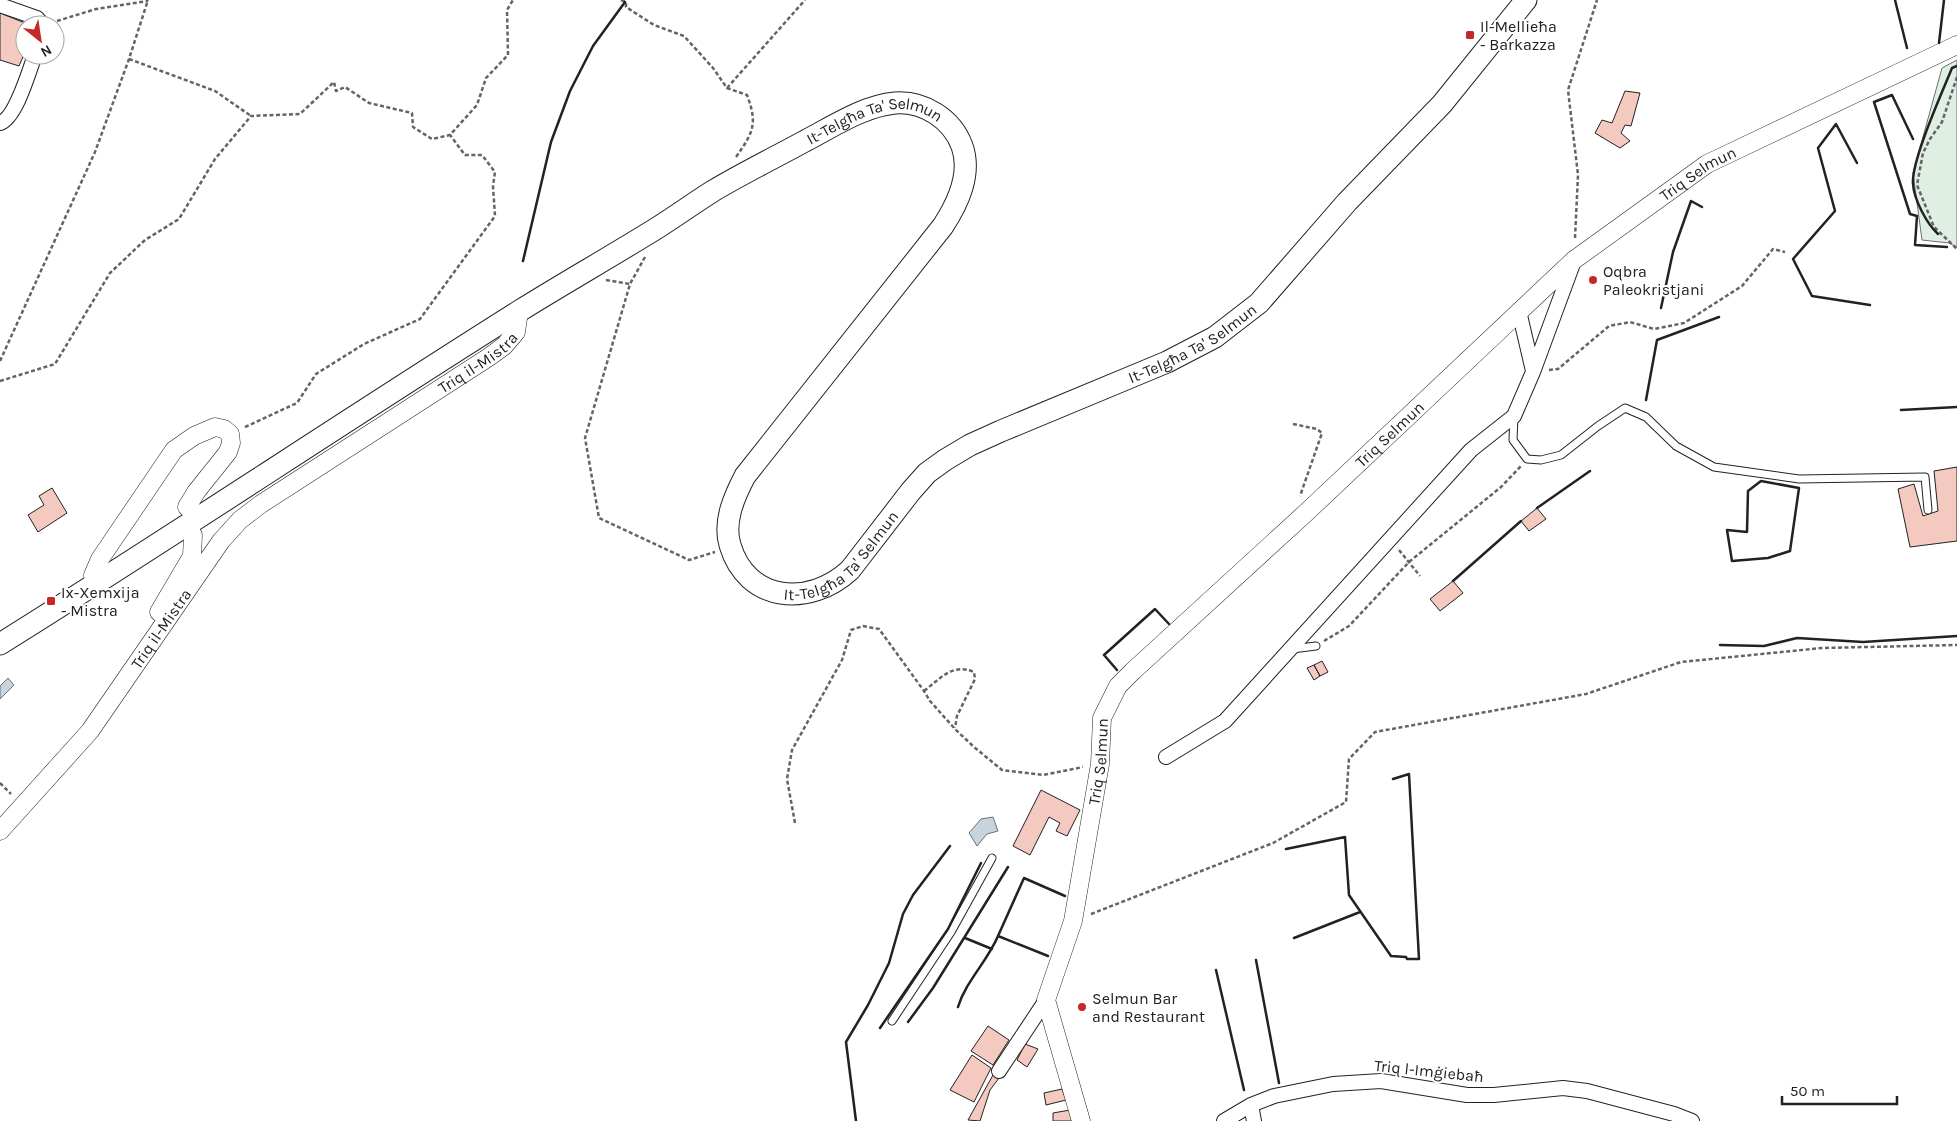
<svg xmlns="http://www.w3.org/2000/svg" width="1957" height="1121" font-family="Karla,sans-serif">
<rect width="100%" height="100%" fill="#fff"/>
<path fill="#e0efe3" stroke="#6f6f6f" d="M1957 60V247L1949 243 1922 240 1913 173 1942 68Z"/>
<path fill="#c7d3dd" stroke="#6f6f6f" d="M8 678 14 685 0 699V686Z
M993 817 998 831 987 834 977 846 969 833 981 819Z"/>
<path fill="#f3c9c0" stroke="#222" d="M0 13 30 25H25V52L19 66 0 60Z
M1625 91 1640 93 1631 126 1625 125 1621 133 1630 141 1620 148 1595 133 1602 120 1612 123Z
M1957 467V541L1910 547 1898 489 1914 484 1923 516 1938 511 1934 471Z
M52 488 67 513 38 532 28 515 44 505 39 496Z
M1537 508 1546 519 1529 531 1521 521Z
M1453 581 1463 593 1440 611 1430 599Z
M1322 661 1328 672 1320 676 1314 665Z
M1314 665 1320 676 1314 680 1307 668Z
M1041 790 1080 810 1067 836 1056 831 1060 823 1049 817 1030 855 1013 846Z
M988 1026 1009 1040 993 1065 971 1051Z
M1025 1044 1038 1049 1027 1067 1017 1060Z
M972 1055 991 1068 974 1102 950 1090Z
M993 1075 999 1078 990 1090 980 1121 968 1120Z
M1062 1089 1066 1100 1046 1105 1044 1093Z
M1070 1110 1073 1121H1053V1113Z"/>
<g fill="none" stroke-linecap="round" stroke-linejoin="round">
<defs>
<path id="service" d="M1514 416 1513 440 1527 459 1541 460 1561 455 1598 426 1625 408 1646 417 1676 446 1714 467 1799 479 1925 477 1928 510
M1292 649 1316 646
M892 1021 951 932 992 858"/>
<path id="minor" d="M0 5 37 18 43 25
M0 123C16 118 29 71 35 55
M1519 311 1533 371
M1166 757 1225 721 1471 450 1514 416 1533 372 1574 261
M999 1071 1046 1000
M1251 1105 1254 1121
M1224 1121 1251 1105 1274 1096 1333 1084 1381 1081 1467 1095H1494L1563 1088 1587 1091 1674 1114 1692 1121"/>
<g id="tertiary">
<path d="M95 585 93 575 100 559 174 450 194 436 215 427 224 429 230 434 231 443 228 452 196 492 187 507"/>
<path d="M159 612 192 556 193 535"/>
<path id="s1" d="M0 831 90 731 221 541 240 520 261 504 489 357 504 346 516 332 519 311"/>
<path id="s2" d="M1081 1121 1046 1000 1073 921 1100 764 1102 718 1118 686 1133 671 1310 509 1574 260 1707 164 1957 45"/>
</g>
<g id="primary">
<path id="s3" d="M0 644C175 535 346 420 521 310 566 282 612 256 657 228 676 216 694 203 713 191 743 173 774 158 805 141 832 127 863 106 895 103 924 101 952 119 962 146 972 174 958 203 943 226L745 476C734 497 723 522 730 545 747 603 810 607 850 570L911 491 927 473 945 460 970 445 1001 431 1167 362 1215 337 1259 303 1347 202 1442 104 1526 0"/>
</g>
</defs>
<use href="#service" stroke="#222" stroke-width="9"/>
<use href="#minor" stroke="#222" stroke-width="16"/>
<use href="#tertiary" stroke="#222" stroke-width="19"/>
<use href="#primary" stroke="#222" stroke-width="23"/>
<path stroke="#646464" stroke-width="2.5" stroke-dasharray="4 2.5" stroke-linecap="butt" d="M621 0 626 2V7L654 25 684 36 713 68 727 88 747 95C758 124 753 133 736 157
M57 21 96 9 148 1
M129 59 215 91 251 116
M1957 77 1942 122 1930 139 1923 153 1917 185 1934 227 1957 249
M727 88 805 0
M1575 238 1578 175 1568 90 1597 0
M645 257 630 284 585 438 599 518 689 560 715 552
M606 280 630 284
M0 361 95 152 129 59 148 0
M1549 370 1558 369 1609 326 1630 322 1654 329 1684 323 1742 286 1773 249 1785 252
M0 381 55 364 110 273 145 240 179 219 215 159 251 116 300 114 334 82 336 91 345 87 369 103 412 113 413 127 432 139 450 135 477 105 486 78 508 55 507 10 513 0
M1293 424 1317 429 1322 433 1300 496
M245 427 297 403 316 374 364 344 420 319 495 216 493 186 495 172 482 155H465L450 135
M1399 550 1420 576
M1324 641 1349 626 1409 562 1501 487 1521 466
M924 691C941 678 952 663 974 672L975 679 957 716 955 728
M0 783 11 794
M795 823 787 779 792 750 842 660 851 630 863 626 879 629 924 691 930 701 955 729 974 747 1002 770 1043 775 1083 767
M1091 914 1273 843 1346 802 1349 759 1375 732 1586 694 1681 662 1822 648 1957 645"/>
<use href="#service" stroke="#fff" stroke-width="7"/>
<use href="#minor" stroke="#fff" stroke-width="14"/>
<use href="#tertiary" stroke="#fff" stroke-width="18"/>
<use href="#primary" stroke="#fff" stroke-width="21"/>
<path stroke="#222" stroke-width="2.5" d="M1895 0 1907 48
M1939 43 1944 0
M1913 139 1892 95 1874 102 1910 214 1917 216 1915 245 1947 247
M1857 163 1836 124 1818 148 1835 211 1793 259 1812 296 1870 305
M1938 234C1927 224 1914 200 1913 184 1911 161 1942 93 1952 68L1957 66
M523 261 551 142 570 91 593 46 625 2
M1661 308 1673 252 1691 201 1702 207
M1646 400 1657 340 1719 317
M1901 410 1957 407
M1761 481 1799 488 1790 551 1768 558 1732 561 1727 530 1747 532 1748 491Z
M1537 508 1590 471
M1453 581 1521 521
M1720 645 1764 646 1797 638 1863 642 1957 636
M1117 670 1104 655 1155 609 1169 624
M1286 849 1345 837 1349 895 1391 956 1406 957 1407 959H1419L1409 774 1393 779
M965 938 992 949
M1294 938 1360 912
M1048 956 998 936 1024 878 1065 896
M1256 960 1279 1083
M1216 970 1244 1090
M958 1007C966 981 987 962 998 936
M908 1022 933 988 1008 867
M880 1028 948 929 981 863
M856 1121 846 1042 868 1005 889 963 903 914 913 895 950 846"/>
</g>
<g fill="#c62828" stroke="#fff" stroke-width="2">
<rect x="1465" y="30" width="10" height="10" rx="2.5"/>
<circle cx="1593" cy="280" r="5"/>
<rect x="46" y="596" width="10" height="10" rx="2.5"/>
<circle cx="1082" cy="1007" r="5"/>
</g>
<g text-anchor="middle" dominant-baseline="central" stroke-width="4" stroke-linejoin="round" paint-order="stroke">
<g font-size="16" fill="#222" stroke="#fff" text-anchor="start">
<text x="1480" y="26">Il-Mellieħa<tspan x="1480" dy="18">- Barkazza</tspan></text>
<text x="1603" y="271">Oqbra<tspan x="1603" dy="18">Paleokristjani</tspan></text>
<text x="61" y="592">Ix-Xemxija<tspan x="61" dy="18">- Mistra</tspan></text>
<text x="1092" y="998">Selmun Bar<tspan x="1092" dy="18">and Restaurant</tspan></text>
</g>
<g font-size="16" fill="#222" stroke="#fff">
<text stroke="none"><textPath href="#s3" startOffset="1025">It-Telgħa Ta' Selmun</textPath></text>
<text stroke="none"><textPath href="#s2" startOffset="1226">Triq Selmun</textPath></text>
<text stroke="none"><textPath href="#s3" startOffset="2179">It-Telgħa Ta' Selmun</textPath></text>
<text stroke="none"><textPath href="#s1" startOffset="679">Triq il-Mistra</textPath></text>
<text stroke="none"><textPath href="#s2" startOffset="821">Triq Selmun</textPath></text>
<text stroke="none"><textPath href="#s3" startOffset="1759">It-Telgħa Ta' Selmun</textPath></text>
<text stroke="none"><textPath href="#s1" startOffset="259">Triq il-Mistra</textPath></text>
<text stroke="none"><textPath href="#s2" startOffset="371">Triq Selmun</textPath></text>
<text transform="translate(1429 1071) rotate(6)">Triq l-Imġiebaħ</text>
</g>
</g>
<g transform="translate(40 40) rotate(150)"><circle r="24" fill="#ffffff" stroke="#a7a7a7"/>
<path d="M0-4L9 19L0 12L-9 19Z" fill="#c62828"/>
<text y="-8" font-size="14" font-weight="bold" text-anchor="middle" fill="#222222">N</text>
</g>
<path d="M1782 1096v8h115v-8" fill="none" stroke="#222222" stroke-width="2.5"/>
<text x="1790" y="1096" font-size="15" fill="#222222" stroke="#ffffff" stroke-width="4" paint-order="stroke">50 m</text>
</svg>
